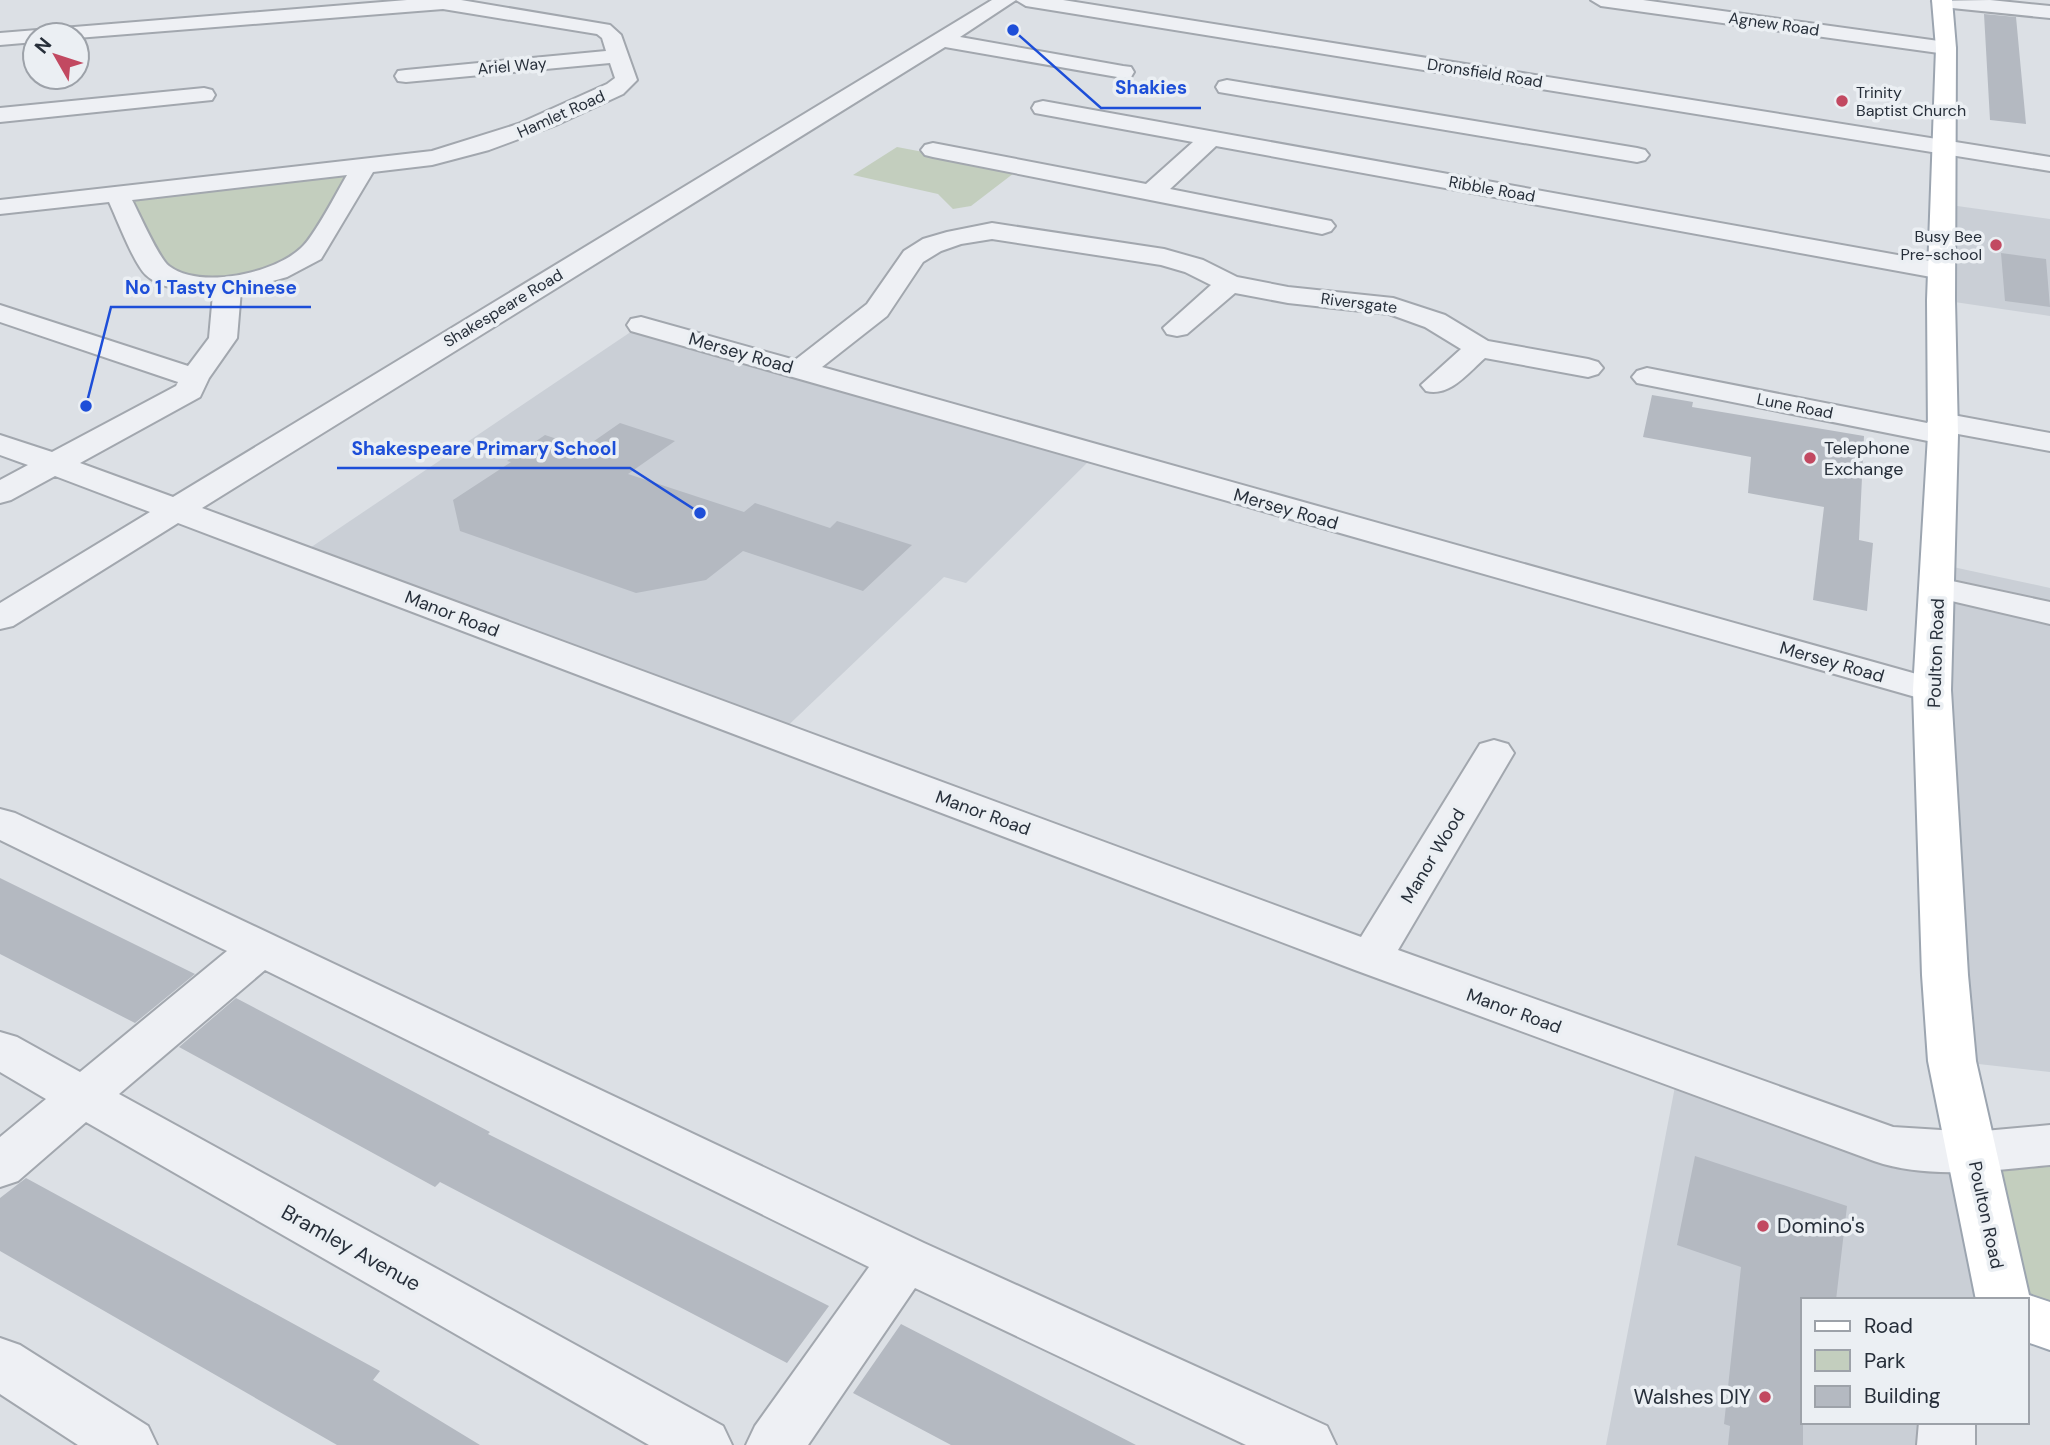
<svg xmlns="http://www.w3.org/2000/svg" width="2050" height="1445" font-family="'DM Sans',sans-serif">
<rect width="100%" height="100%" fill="#dce0e5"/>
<path fill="#cacfd6" d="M1943 204 2050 219V316L1941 300Z
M641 325 1095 455 966 583 944 577 777 736 298 556Z
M1939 564 2050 588V1072L1952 1061Z
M1678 1071 1973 1152 2003 1300H1803V1422H1947L1946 1445H1606Z"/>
<path fill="#c3cebe" d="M897 147 1018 170 971 206 953 209 938 194 853 175Z
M360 168 319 243 247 280 164 275 121 194Z
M2050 1145V1326L2027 1300 1973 1152Z"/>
<path fill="#b4b9c1" d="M1984 14 2016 17 2026 124 1990 120Z
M2001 253 2046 259 2050 307 2005 301Z
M1652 395 1693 402 1692 407 1864 436 1859 540 1873 543 1867 611 1813 600 1824 507 1748 493 1751 457 1643 437Z
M620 423 675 441 628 474 744 512 755 503 830 528 837 521 912 545 863 591 743 551 706 580 636 593 460 531 453 500 511 462 507 461 545 435 584 448Z
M0 878 195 974 135 1023 0 954Z
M236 998 490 1132 488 1134 829 1306 787 1363 440 1182 435 1187 179 1047Z
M1695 1156 1847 1206 1836 1300H1803V1445H1728L1730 1426 1724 1424 1741 1267 1677 1245Z
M26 1178 380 1371 373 1380 480 1445H337L0 1251V1198Z
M901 1324 1136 1445H951L853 1393Z"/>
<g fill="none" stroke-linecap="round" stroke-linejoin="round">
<defs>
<path id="minor" d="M407 0H461L610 25 621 35 637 80 623 94 556 125 489 150 432 165 373 172 321 259 287 277 241 290 237 338 209 378 200 397 80 463 173 497 992 0H1016L960 37 1123 66 1131 67 1134 72 1131 77 1123 78 945 47 202 508 1361 937 1480 744 1494 740 1508 744 1514 753 1398 950 1893 1127 1973 1132 2050 1125V1165C1993 1170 1929 1180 1874 1161L1355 970 178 523 13 626 0 629V603L150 512 55 476 11 500 0 503V480L28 465 0 455V435L52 452 176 386 178 382 0 322V305L188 366 209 338 213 294C193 292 162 290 146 275 134 264 117 219 109 202L0 214V200L432 151 518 124 607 84 615 78 610 63 406 82 398 81 395 76 398 71 406 70 606 51 602 38 597 34 443 9 77 38V35H35V42L0 45V33ZM347 175C337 192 314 237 301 248 275 273 200 290 169 266 159 259 139 213 132 200Z
M1016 0H1063L2050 157V171L1026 6Z
M1591 0H1643L1946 42 1953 44 1956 48 1953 52 1946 54 1601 6Z
M1990 0 2050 6V18L1942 7 1932 1Z
M1227 80 1637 148 1645 150 1649 155 1645 160 1637 162 1219 92 1216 87 1219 82Z
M204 88 212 90 215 95 212 100 0 122V108Z
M1043 101 1942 263 1951 265 1955 271 1951 277 1942 279 1216 146 1170 189 1331 221 1335 226 1331 231 1322 234 933 157 925 155 921 150 925 145 933 143 1146 184 1193 142 1035 113 1032 108 1035 103Z
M992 223 1164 249 1203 260 1237 277 1288 287 1393 298 1445 315 1488 341 1588 359 1598 362 1603 368 1598 374 1588 377 1485 358C1468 373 1450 397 1426 391L1421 385 1461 349 1425 327 1389 314 1288 303 1235 293 1187 334 1177 336 1167 334 1163 328 1211 285 1185 272 1161 265 992 239 961 244 941 251 923 262 887 316 822 367 1945 682 1951 690 1945 698 1932 702 1919 698 631 331 627 325 631 319 641 317 795 360 867 304 904 251 923 239 947 232Z
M1647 368 1927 423 1931 416 1942 413 2050 433V451L1958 434 1954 442 1943 444 1637 383 1632 377 1637 371Z
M1938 578 2050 602V624L1926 595 1921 588 1926 581Z
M0 809 15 813 924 1243 1327 1426 1336 1445H1246L915 1288 808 1445H746L755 1426 869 1267 265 970 119 1094 723 1426 732 1445H649L86 1122 18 1181 0 1187V1137L46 1099 0 1072V1032L17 1037 80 1072 227 951 0 840Z
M0 1338 20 1345 148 1426 157 1445H78L0 1394Z
M1919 1422H1975V1445H1917Z"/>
<path id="major" d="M1932 0H1952L1956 48 1955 300 1958 435 1951 690 1968 975 1976 1061 2029 1295 2050 1302V1350L2027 1342V1300H1976L1928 1061 1922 975 1913 690 1928 435 1927 300 1936 48Z"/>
</defs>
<use href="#minor" stroke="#a2a7ae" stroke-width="4"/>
<use href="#major" stroke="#9ca5b0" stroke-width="4"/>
<use href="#minor" fill="#eef0f4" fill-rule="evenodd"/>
<use href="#major" fill="#fff" fill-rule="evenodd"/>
</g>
<g fill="#c24961" stroke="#ebeff3" stroke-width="2.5">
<circle cx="1842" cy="101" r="7"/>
<circle cx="1996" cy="245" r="7"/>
<circle cx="1810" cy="458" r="7"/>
<circle cx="1763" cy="1226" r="7"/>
<circle cx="1765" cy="1397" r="7"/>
</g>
<g text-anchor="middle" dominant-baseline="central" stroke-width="7" stroke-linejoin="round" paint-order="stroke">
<g font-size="16" fill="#272f3a" stroke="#ebeff3">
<text transform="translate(1774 24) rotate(8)">Agnew Road</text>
<text transform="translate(512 66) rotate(-5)">Ariel Way</text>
<text transform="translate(1485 73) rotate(9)">Dronsfield Road</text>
<text transform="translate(561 114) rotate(-24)">Hamlet Road</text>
<text transform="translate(1492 189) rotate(10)">Ribble Road</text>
<text transform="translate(1359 303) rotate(7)">Riversgate</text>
<text transform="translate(503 308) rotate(-31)">Shakespeare Road</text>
<text transform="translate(1795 406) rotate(11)">Lune Road</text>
</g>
<g font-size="16" fill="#272f3a" stroke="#ebeff3" text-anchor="start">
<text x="1856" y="92">Trinity<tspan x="1856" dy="18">Baptist Church</tspan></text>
<text x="1982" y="236" text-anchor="end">Busy Bee<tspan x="1982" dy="18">Pre-school</tspan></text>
</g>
<g font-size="18" fill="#272f3a" stroke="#ebeff3">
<text transform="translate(741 353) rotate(16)">Mersey Road</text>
<text transform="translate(1286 509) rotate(16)">Mersey Road</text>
<text transform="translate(452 614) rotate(21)">Manor Road</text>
<text transform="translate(1936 653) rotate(-88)">Poulton Road</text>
<text transform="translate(1832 662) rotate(16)">Mersey Road</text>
<text transform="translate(983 813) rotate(20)">Manor Road</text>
<text transform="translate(1433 856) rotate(-59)">Manor Wood</text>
<text transform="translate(1514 1011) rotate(20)">Manor Road</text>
<text transform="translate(1986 1215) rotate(78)">Poulton Road</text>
</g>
<g font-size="18" fill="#272f3a" stroke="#ebeff3" text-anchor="start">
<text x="1824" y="448">Telephone<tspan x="1824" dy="21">Exchange</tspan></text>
</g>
<g font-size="21" fill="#272f3a" stroke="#ebeff3" text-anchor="start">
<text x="1777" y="1226">Domino's</text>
<text x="1751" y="1397" text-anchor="end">Walshes DIY</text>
</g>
<g font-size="21" fill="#272f3a" stroke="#ebeff3">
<text transform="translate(351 1248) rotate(29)">Bramley Avenue</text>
</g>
</g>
<path fill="none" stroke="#1d4ed8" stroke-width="2.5" d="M1013 30L1101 108H1201M86 406L111 307H311M700 513L630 468H337"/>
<g fill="#1d4ed8" stroke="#ebeff3" stroke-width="2.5">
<circle cx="1013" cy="30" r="7"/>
<circle cx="86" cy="406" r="7"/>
<circle cx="700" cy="513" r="7"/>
</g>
<g font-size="19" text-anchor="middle" font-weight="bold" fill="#1d4ed8" stroke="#ebeff3" stroke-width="7" stroke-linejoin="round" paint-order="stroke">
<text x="1151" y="94">Shakies</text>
<text x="211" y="294">No 1 Tasty Chinese</text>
<text x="484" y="455">Shakespeare Primary School</text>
</g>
<rect x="1801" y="1298" width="228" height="126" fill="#ebeff3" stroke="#9da2a9" stroke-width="2"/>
<rect x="1815" y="1321" width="35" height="10" fill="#ffffff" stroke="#9da2a9" stroke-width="2"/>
<text x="1864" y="1333" font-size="21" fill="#272f3a">Road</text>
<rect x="1815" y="1350" width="35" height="21" fill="#c3cebe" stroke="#9da2a9" stroke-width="2"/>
<text x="1864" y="1368" font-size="21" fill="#272f3a">Park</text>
<rect x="1815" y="1386" width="35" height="21" fill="#b4b9c1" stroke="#9da2a9" stroke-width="2"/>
<text x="1864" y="1403" font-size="21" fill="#272f3a">Building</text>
<g transform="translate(56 56) rotate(309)"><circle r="33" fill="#ebeff3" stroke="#9da2a9" stroke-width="2"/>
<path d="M0-5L12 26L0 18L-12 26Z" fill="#c24961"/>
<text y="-10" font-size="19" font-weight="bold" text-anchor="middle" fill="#272f3a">N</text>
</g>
</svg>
